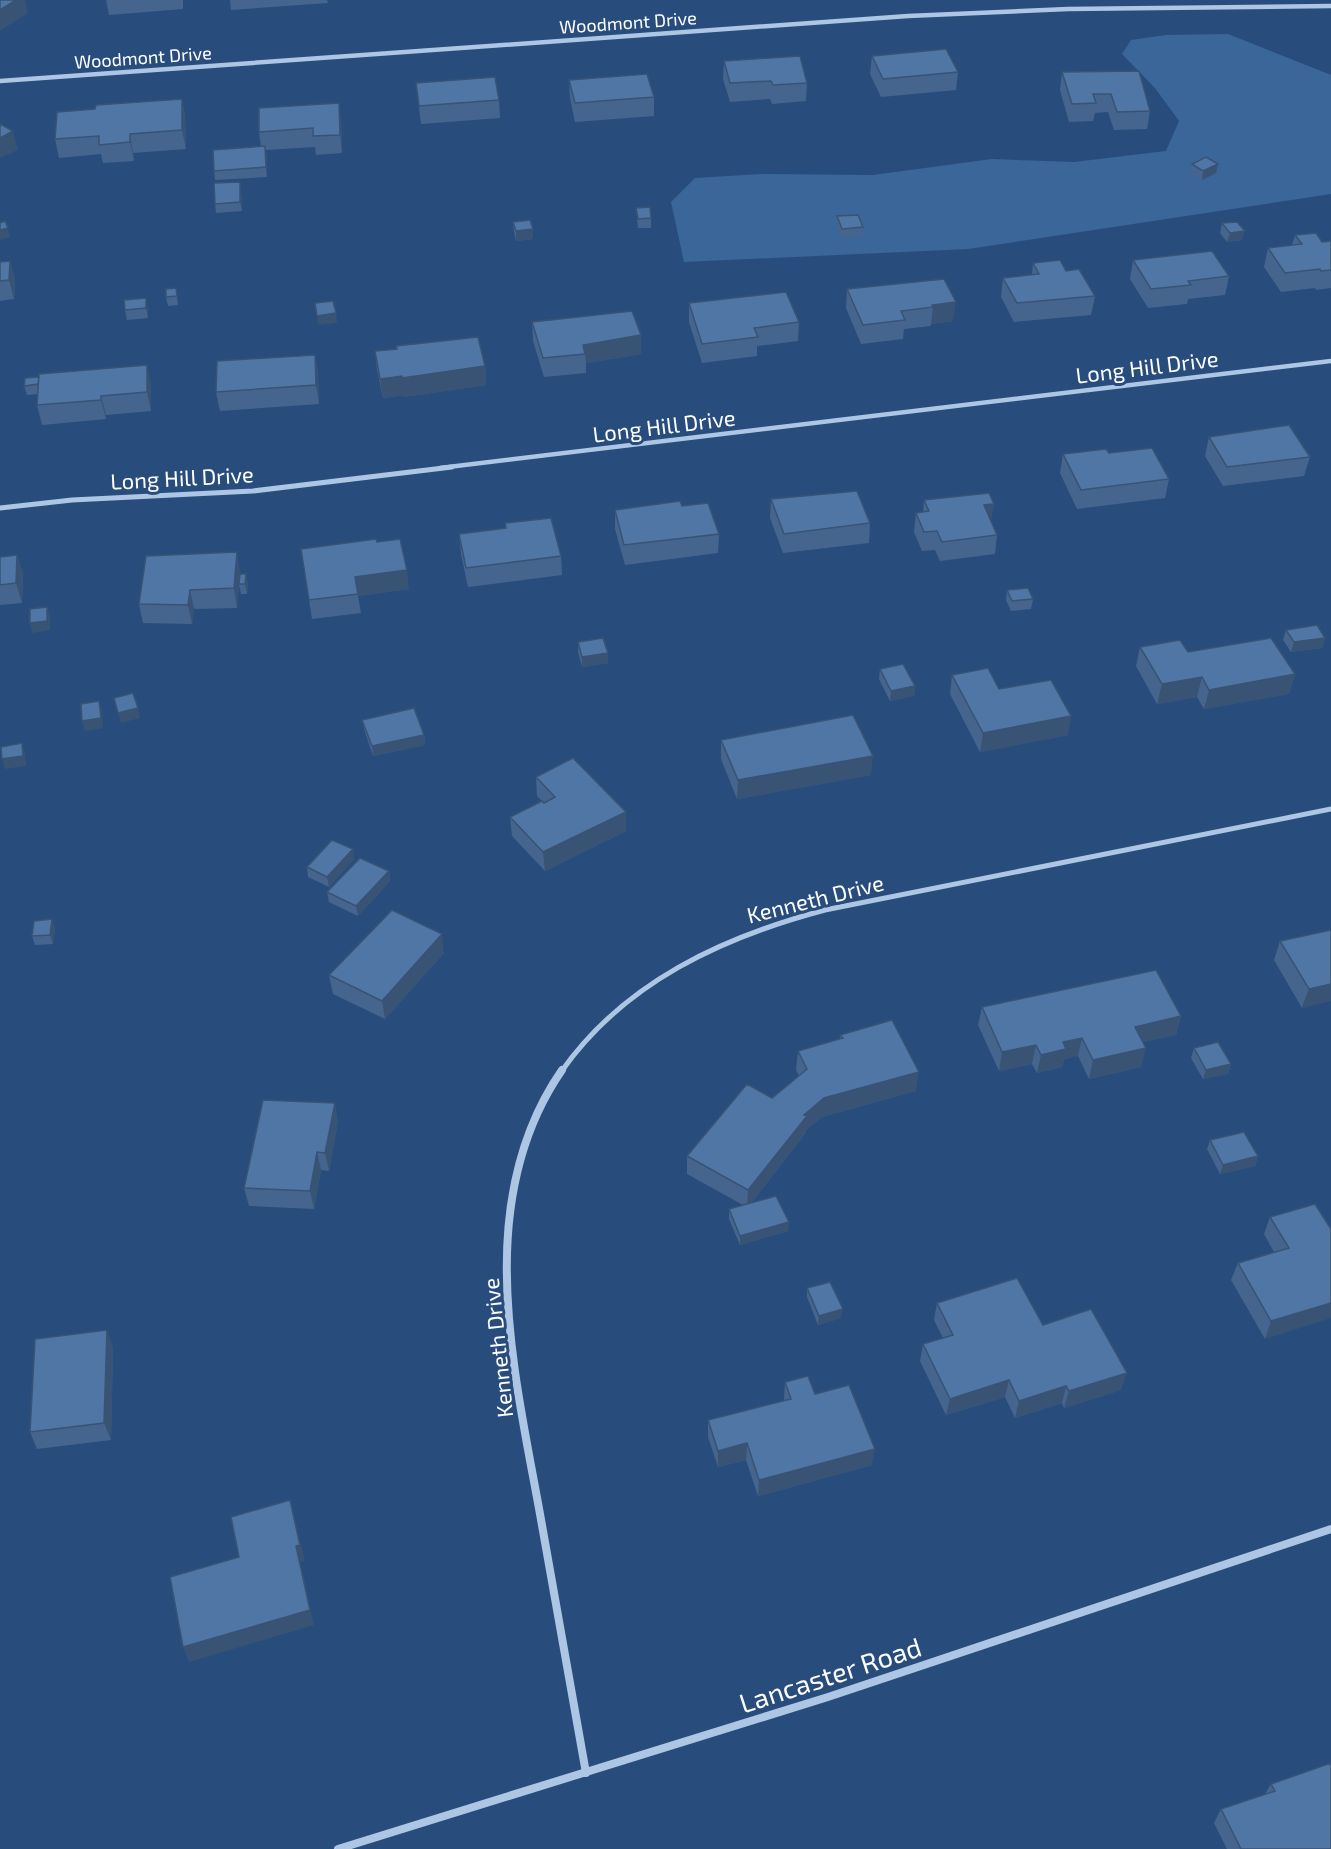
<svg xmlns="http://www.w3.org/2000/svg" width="1331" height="1849" font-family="'Exo 2',sans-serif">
<rect width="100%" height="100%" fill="#284d7d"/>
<path fill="#3b669a" d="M1228 34 1331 75V194L968 249 684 262 671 202 695 178 761 174 873 175 992 159 1074 162 1166 151 1179 121 1155 88 1122 54 1131 40 1166 35Z"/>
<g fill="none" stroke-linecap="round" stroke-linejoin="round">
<path stroke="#adc6e4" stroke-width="4.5" d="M0 81 908 16 1068 9 1331 6
M440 468 1331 361"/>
<path stroke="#adc6e4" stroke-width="5" d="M0 508 72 500 253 491 452 467
M561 1072C624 982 723 937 825 910L1331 809"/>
<path stroke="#adc6e4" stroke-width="8" d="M562 1070C471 1201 514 1370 540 1514 555 1601 571 1687 586 1773
M338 1849 828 1697 1331 1529"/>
</g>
<path fill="#45658e" d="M106 0H183V9L109 15Z
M230 0H327L328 3 231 10Z
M872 56 958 72 956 90 881 97 870 74Z
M724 61 807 83 806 101 772 104 770 99 730 102 723 79Z
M1062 72 1150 111 1147 129 1114 130 1108 112 1095 113 1093 121 1069 122 1060 90Z
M569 80 654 97V116L575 122 570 98Z
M416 83 499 100 500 118 421 124Z
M182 99 185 117 186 149 133 153 134 161 103 163 101 154 59 158 55 139 95 109Z
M341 121 342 153 316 155 315 147 266 150 267 177 215 180 214 171 261 147 259 132Z
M1192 164H1218L1216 173 1202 180 1190 173Z
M241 191 242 211 216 213 215 204Z
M636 208 651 218V228H638Z
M837 216 863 227 862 237 841 238 837 226Z
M513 222 533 229V239L516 241 514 232Z
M1222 223 1242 240 1227 242 1220 233Z
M1295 235 1322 242 1331 241V288L1316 290 1315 288 1281 292 1264 267 1268 248 1292 245Z
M1133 260 1229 276 1225 295 1188 299 1187 304 1148 308 1130 279Z
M10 261 15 280 14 299 0 301V262Z
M1033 263 1095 296 1091 315 1014 322 1001 297 1003 278 1032 275Z
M944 279 953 321 931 324V326L904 329 903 339 861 344 846 308 847 289Z
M176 288 178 305 168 306 166 297Z
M689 303 799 322 798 341 757 346V356L702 363 689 322Z
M148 308V318L127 320 125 310Z
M532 322 641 335V354L586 363V373L544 377 533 341Z
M375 351 485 366 486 385 404 397V395L383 398 377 370Z
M315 355 318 374 319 404 220 411 216 392Z
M25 378 151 384V411L106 415V419L42 425 37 405 38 394 27 395 24 386Z
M1209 437 1310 457 1304 476 1223 486 1205 456Z
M1109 453 1169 479 1165 498 1077 509 1060 473 1063 454Z
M771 499 870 523 869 543 783 553 770 518Z
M924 500 991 522 997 535 995 554 940 561 935 550 922 551 914 532 916 513 923 512Z
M682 506 719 534 718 553 625 565 615 529V510Z
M505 523 561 556 562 575 468 587 461 554 459 534 505 528Z
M377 542 409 589 358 596 361 613 312 619 301 549Z
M17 555 23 574 22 603 0 605V557Z
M240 572V574H246L248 584 247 594H241L239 585 237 608 194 609 192 624 143 623 139 604Z
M1007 590 1033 599 1031 609 1011 611 1006 600Z
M1286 630 1325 638 1322 648 1291 652 1283 640Z
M578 642 608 653V663L582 667 578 652Z
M1140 647 1188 652 1295 674 1289 694 1204 709 1197 697 1157 704 1136 666Z
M880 669 915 686 914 696 890 701 879 679Z
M952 675 999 689 1068 735 980 752 950 694Z
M362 720 424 735 425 745 373 756 364 729Z
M721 740 871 775 737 799 721 759Z
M536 777 626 831 545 871 512 836 510 817 542 801 537 796Z
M354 859 329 887 308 877 307 867Z
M389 871 390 881 358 916 329 902 327 892Z
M55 928 53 944 35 945 32 936Z
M1331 930 1302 1008 1274 960 1280 941Z
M444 953 385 1019 333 994 329 975Z
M982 1007 1181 1016 1176 1035 1143 1042 1141 1067 1089 1079 1078 1056 1064 1059 1062 1067 1037 1073 1032 1064 999 1071 978 1025Z
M840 1035 916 1091 822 1117 806 1130 805 1134 751 1203 788 1231 740 1245 729 1219V1209L743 1205 687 1174V1156L772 1098 799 1076 796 1070 798 1051 840 1039Z
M1194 1048 1231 1064 1228 1074 1203 1079 1191 1058Z
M338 1121 329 1171 321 1170 314 1209 249 1206 244 1188Z
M1210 1140 1258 1156 1255 1166 1220 1174 1207 1149Z
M1270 1217 1331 1229 1265 1339 1231 1280 1238 1263 1274 1252 1264 1234Z
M807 1288 841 1318 818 1325 807 1297Z
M937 1303 1043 1325 1121 1390 1064 1408 1062 1403 1015 1418 1005 1397 946 1415 920 1361 923 1344 943 1338 934 1320Z
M113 1347 111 1440 37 1449 30 1432Z
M785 1382 815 1394 872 1465 758 1496 746 1460 718 1467 708 1437V1420L784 1401Z
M1271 1784 1331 1849H1227L1214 1823 1221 1809 1265 1794Z"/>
<path fill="#385374" d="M16 0H25L28 13 0 31V10Z
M182 99 185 117 186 149 182 130Z
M339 103 341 121 342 153 340 135Z
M13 131 18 150 0 158V138Z
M130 134 133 153 134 161 130 142Z
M265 146 267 156V177L266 167Z
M1218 164 1216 173 1202 180 1203 171Z
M240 182 241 191 242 211 240 202Z
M8 228 10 237 0 240V230Z
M533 229V239L516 241V231Z
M1245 231 1242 240 1227 242 1230 233Z
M10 261 15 280 14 299 9 280Z
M146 298 148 308V318L146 308Z
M956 302 953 321 931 324 933 307 932 305Z
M336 313 337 323 318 325 317 316Z
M641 335V354L586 363 585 354 583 345Z
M315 355 318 374 319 404 316 385Z
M147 365 151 384V411L147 392Z
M485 366 486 385 404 397 402 378Z
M402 376 404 395 383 398 380 379Z
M101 396 106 415V419L101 400Z
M994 504 991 523 984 505Z
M237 552 240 572 237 608 234 588Z
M17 555 23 574 22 603 16 583Z
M407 570 409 589 358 596 355 577Z
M246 574 248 584 247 594 245 584Z
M190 590 194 609 192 624 188 605Z
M47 607 50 617V630L32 633 30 623Z
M1325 638 1322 648 1291 652 1294 642Z
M608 653V663L582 667V657Z
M1295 674 1289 694 1204 709 1209 690Z
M1202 677 1197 697 1157 704 1162 684Z
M915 686 914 696 890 701 891 691Z
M99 701 102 711 103 728 85 731 82 721Z
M138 708 140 718 121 723 118 713Z
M1071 716 1068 735 980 752 983 733Z
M424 735 425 745 373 756 372 746Z
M22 743 25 753 26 766 5 769 2 759Z
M873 756 871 775 737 799 738 780Z
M626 812V831L545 871 543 852Z
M353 849 354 859 329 887 327 877Z
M389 871 390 881 358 916 356 906Z
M52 919 55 928 53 944 50 935Z
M442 934 444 953 385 1019 382 1001Z
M1331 984V1001L1302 1008 1309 989Z
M1181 1016 1176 1035 1130 1045 1135 1027Z
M1082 1038 1078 1056 1064 1059 1062 1067 1037 1073 1041 1055 1063 1042Z
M1036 1045 1032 1064 999 1071 1002 1052Z
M1146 1048 1141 1067 1089 1079 1093 1060Z
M1231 1064 1228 1074 1203 1079 1206 1070Z
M919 1072 916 1091 822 1117 806 1130 805 1134 747 1208 748 1190 804 1115 824 1098Z
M335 1103 338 1121 329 1171 325 1153Z
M317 1152 321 1170 314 1209 310 1191Z
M1258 1156 1255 1166 1220 1174 1223 1165Z
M789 1222 788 1231 740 1245V1236Z
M1331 1303V1318L1265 1339 1271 1321Z
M843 1309 841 1318 818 1325 819 1316Z
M107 1330 113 1347 111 1440 104 1423Z
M1127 1373 1121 1390 1064 1408 1069 1391Z
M1009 1380 1005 1397 946 1415 950 1399Z
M1066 1386 1062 1403 1015 1418 1019 1401Z
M747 1443 746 1460 718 1467V1451Z
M875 1449 872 1465 758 1496 759 1480Z
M290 1500 305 1561 300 1562 314 1625 189 1662 183 1647 296 1546Z"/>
<path fill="#5076a5" stroke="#385374" stroke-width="1.5" d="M0 0H16L0 10Z
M946 49 958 72 883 79 872 56Z
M800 56 807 83 773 85 771 81 730 83 724 61Z
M1139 71 1150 111 1117 112 1111 94H1093L1096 103 1072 104 1062 72Z
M647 74 654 97 575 103 569 80Z
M495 77 499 100 419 106 416 83Z
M182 99V130L130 134V142L99 145V136L55 139 57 112 95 109 96 105Z
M339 103 340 135 313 136V128L259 132V108Z
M0 124 13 131 0 138Z
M265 146 266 167 214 171 213 150Z
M1206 157 1218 164 1203 171 1192 164Z
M240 182V202L215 204 214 183Z
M650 207 651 218 638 219 636 208Z
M858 215 863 227 842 229 837 216Z
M530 220 533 229 516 231 513 222Z
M5 221 8 228 0 230V223Z
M1237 222 1245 231 1230 233 1222 223Z
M1316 233 1322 242 1331 241V270L1321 271 1320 269 1285 273 1268 248 1302 244 1295 235Z
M1212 251 1229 276 1188 281 1191 285 1151 289 1133 260Z
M1060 260 1066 271 1079 269 1095 296 1017 303 1003 278 1039 274 1033 263Z
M10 261 9 280 0 281V262Z
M944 279 956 302 932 305 933 307 901 311 905 320 863 325 847 289Z
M176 288 177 296 166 297V289Z
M786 292 799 322 754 328 758 337 702 344 689 303Z
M146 298V308L125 310 124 300Z
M333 301 336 313 317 316 315 303Z
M632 311 641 335 583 345 585 354 543 358 532 322Z
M478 337 485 366 402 378V376L380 379 375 351 397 349 396 346Z
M315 355 316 385 216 392 217 361Z
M147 365V392L101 396V400L37 405 39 374Z
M39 377 38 384 24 386 25 378Z
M1289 425 1310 457 1227 467 1209 437Z
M1152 448 1169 479 1081 490 1063 454 1106 449 1109 453Z
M857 491 870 523 784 534 771 499Z
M989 493 994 504 984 505 997 535 942 542 937 531 924 532 916 513 929 511 924 500Z
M680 501 682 506 708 503 719 534 624 545 615 510Z
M551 518 561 556 466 568 459 534 506 528 505 523Z
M376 539 377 542 400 539 407 570 355 577 358 594 309 600 301 549Z
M237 552 234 588 190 590 188 605 139 604 146 556Z
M17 555 16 583 0 585V557Z
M240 574H246L245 584H239Z
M1028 588 1033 599 1012 601 1007 590Z
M47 607V621L30 623V609Z
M1317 625 1325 638 1294 642 1286 630Z
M603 638 608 653 582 657 578 642Z
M1271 638 1295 674 1209 690 1202 677 1162 684 1140 647 1180 640 1188 652Z
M903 664 915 686 891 691 880 669Z
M988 668 999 689 1051 680 1071 716 983 733 952 675Z
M133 693 138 708 118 713 114 698Z
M99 701 101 718 82 721 81 704Z
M414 708 424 735 372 746 362 720Z
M853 715 873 756 738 780 721 740Z
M22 743 23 756 2 759 1 747Z
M573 758 626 812 543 852 510 817 542 801 544 803 555 797 536 777Z
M332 840 353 849 327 877 307 867Z
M360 858 389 871 356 906 327 892Z
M392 910 442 934 382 1001 329 975Z
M52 919 50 935 32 936 34 921Z
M1331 930V984L1309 989 1280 941Z
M1156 970 1181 1016 1135 1027 1146 1048 1093 1060 1082 1038 1063 1042 1066 1049 1041 1055 1036 1045 1002 1052 982 1007Z
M892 1020 919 1072 824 1098 804 1115 807 1116 748 1190 687 1156 747 1084 772 1098 807 1069 798 1051 843 1038 840 1035Z
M1218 1042 1231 1064 1206 1070 1194 1048Z
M263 1100 335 1103 325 1153 317 1152 310 1191 244 1188Z
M1244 1132 1258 1156 1223 1165 1210 1140Z
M776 1196 789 1222 740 1236 729 1209Z
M1315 1204 1331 1229V1303L1271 1321 1238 1263 1289 1248 1270 1217Z
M1017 1278 1043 1325 1091 1309 1127 1373 1069 1391 1066 1386 1019 1401 1009 1380 950 1399 923 1344 953 1335 937 1303Z
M830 1282 843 1309 819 1316 807 1288Z
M107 1330 104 1423 30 1432 35 1339Z
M808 1376 815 1394 849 1385 875 1449 759 1480 747 1443 718 1451 708 1420 791 1399 785 1382Z
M290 1500 300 1545 296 1546 310 1610 183 1647 170 1577 239 1557 231 1517Z
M1331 1763V1849H1241L1221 1809 1275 1791 1271 1784Z"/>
<g text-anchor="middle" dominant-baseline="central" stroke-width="6" stroke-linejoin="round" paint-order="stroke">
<g font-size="18" fill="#fff" stroke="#284d7d">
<text transform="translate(628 22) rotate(-4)">Woodmont Drive</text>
<text transform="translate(143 57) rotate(-4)">Woodmont Drive</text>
</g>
<g font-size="22" fill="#fff" stroke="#284d7d">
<text transform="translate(1147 366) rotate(-7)">Long Hill Drive</text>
<text transform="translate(664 425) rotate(-7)">Long Hill Drive</text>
<text transform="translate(182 477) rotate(-3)">Long Hill Drive</text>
<text transform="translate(815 898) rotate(-14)">Kenneth Drive</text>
<text transform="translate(497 1348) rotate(-96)">Kenneth Drive</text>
</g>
<g font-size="27" fill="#fff" stroke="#284d7d">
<text transform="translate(830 1674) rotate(-18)">Lancaster Road</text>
</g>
</g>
</svg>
